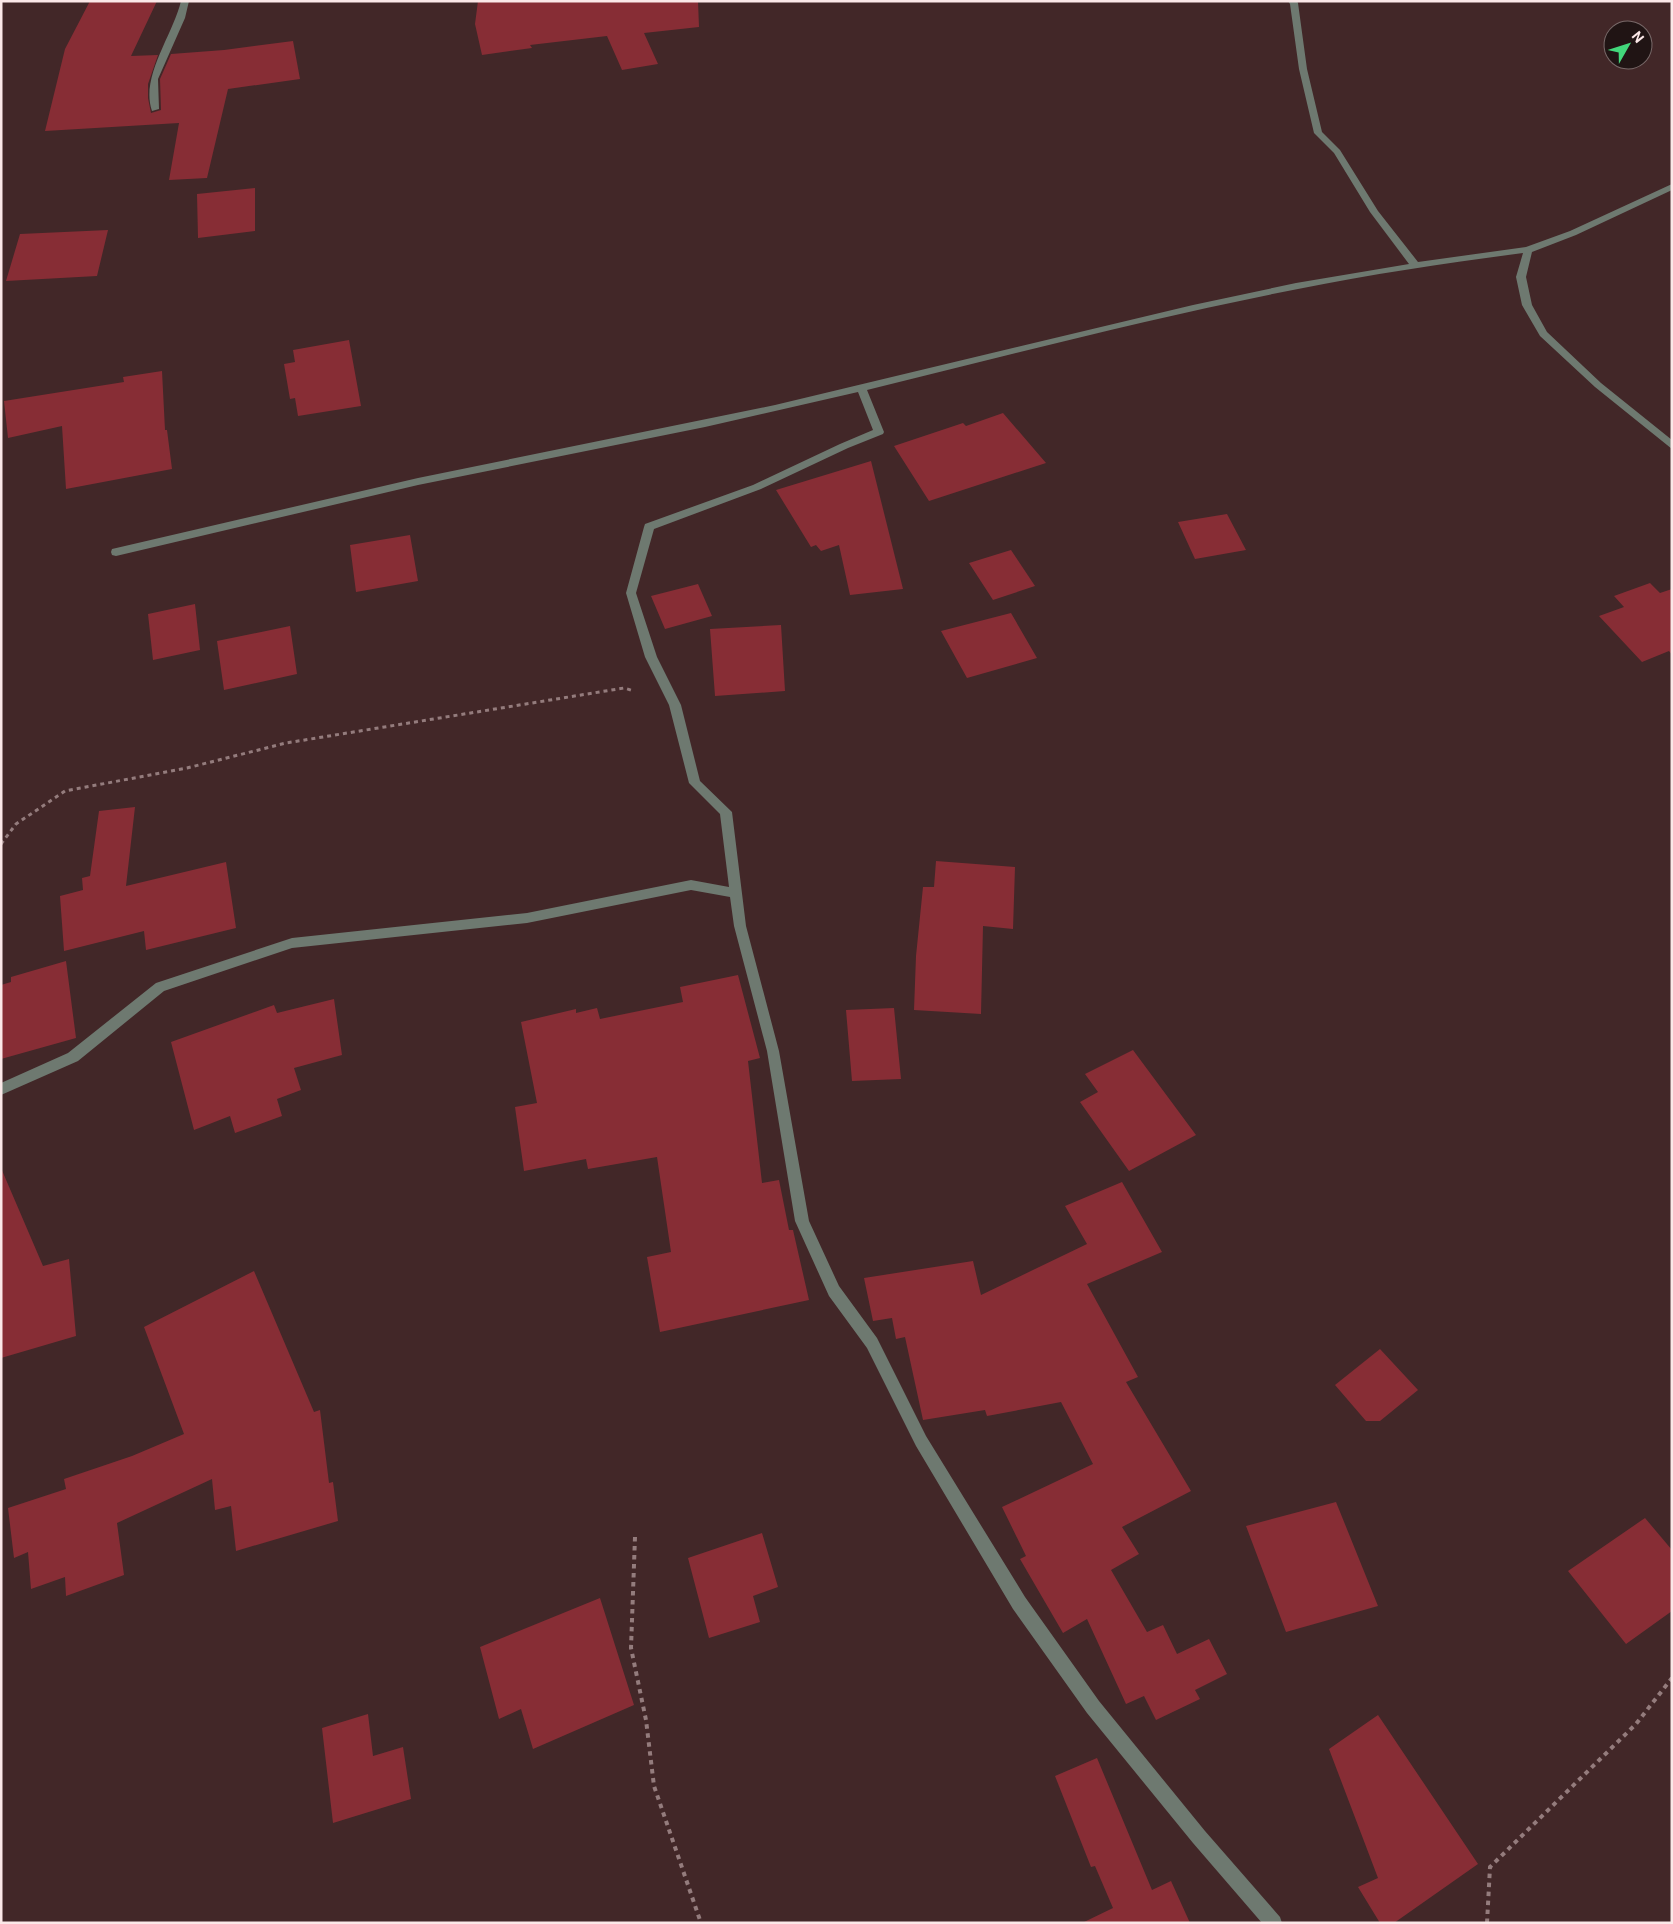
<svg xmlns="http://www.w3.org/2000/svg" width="1673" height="1924" font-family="Roboto,sans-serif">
<rect width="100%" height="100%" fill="#422728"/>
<path fill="#872d35" d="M90 1H157L131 56 158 55 148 84V98L151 113 161 110 160 79 171 54 224 50 293 41 300 79 228 89 207 178 169 180 179 123 45 131 65 49Z
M478 1H698L699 27 644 33 658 64 622 70 607 36 530 45 532 48 482 55 475 24Z
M255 188V231L198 238 197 194Z
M108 230 97 276 6 281 20 234Z
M349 340 361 406 298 416 295 398 290 399 284 364 295 362 293 350Z
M162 371 165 430H167L172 469 66 489 62 426 8 438 4 401 124 382 123 377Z
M1003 413 1046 463 929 501 894 446 963 423 966 426Z
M871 461 903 589 850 595 839 545 821 551 816 545 811 547 776 490Z
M1227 514 1246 550 1195 559 1178 522Z
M410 535 418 581 356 592 350 545Z
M1011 550 1035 586 993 600 969 563Z
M1650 583 1660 593 1672 589V655L1669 651 1642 662 1599 616 1624 607 1614 596Z
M698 584 712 616 665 629 651 596Z
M195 604 200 650 153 660 148 614Z
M1011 613 1037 658 967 678 941 631Z
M781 625 785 691 715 696 710 629Z
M290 626 297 674 224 690 217 641Z
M135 807 126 886 226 862 236 928 146 950 144 931 64 951 60 896 83 890 82 878 90 876 99 811Z
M936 861 1015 867 1013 929 983 926 981 1014 914 1010 916 956 923 887H934Z
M66 961 76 1038 1 1059V985L11 982V977Z
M738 975 760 1058 748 1061 762 1183 779 1180 789 1230H793L809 1300 660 1332 647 1257 671 1252 657 1157 588 1169 586 1159 524 1171 515 1107 537 1103 521 1022 576 1009V1013L597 1008 600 1019 683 1002 680 987Z
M334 999 342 1055 294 1068 301 1090 277 1099 282 1116 235 1133 230 1116 194 1130 171 1042 274 1005 277 1013Z
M894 1008 901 1079 852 1081 846 1010Z
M1133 1050 1196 1135 1129 1171 1080 1102 1098 1092 1085 1074Z
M1 1168 43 1266 69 1259 76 1336 1 1358Z
M1122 1182 1162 1252 1087 1284 1138 1377 1126 1382 1191 1491 1122 1527 1139 1554 1111 1570 1147 1632 1163 1625 1177 1654 1209 1639 1227 1674 1195 1690 1200 1699 1156 1720 1144 1696 1126 1704 1087 1619 1063 1633 1020 1559 1026 1556 1002 1507 1093 1464 1061 1402 987 1416 985 1410 923 1420 905 1337 896 1339 892 1318 873 1321 864 1278 973 1261 981 1295 1087 1244 1065 1206Z
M254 1271 314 1412 320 1410 329 1483 333 1482 338 1521 236 1551 231 1506 215 1510 212 1479 117 1523 124 1575 66 1596 65 1577 31 1589 28 1552 14 1558 8 1508 66 1489 64 1479 132 1456 184 1434 144 1327Z
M1380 1349 1418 1390 1380 1421H1366L1335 1385Z
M1336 1502 1378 1606 1286 1632 1246 1526Z
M1645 1518 1672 1550V1611L1626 1644 1568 1571Z
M762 1533 778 1587 753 1596 760 1622 709 1638 688 1558Z
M600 1598 634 1705 533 1749 521 1709 499 1719 480 1647Z
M368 1714 373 1756 403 1747 411 1799 333 1823 322 1728Z
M1378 1715 1478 1864 1394 1923H1380L1358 1887 1378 1878 1329 1749Z
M1097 1758 1152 1890 1171 1881 1190 1923H1082L1113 1908 1095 1866 1091 1867 1055 1776Z"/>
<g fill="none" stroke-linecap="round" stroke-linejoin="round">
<path stroke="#947c7d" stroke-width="3" stroke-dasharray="4 4" stroke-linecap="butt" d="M1 844 16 824 65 791 187 768 286 743 624 688 634 691"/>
<path stroke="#947c7d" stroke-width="4" stroke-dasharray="4.5 4.5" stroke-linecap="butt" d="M635 1537 631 1648 646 1720 654 1786 701 1923
M1487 1923 1490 1867 1636 1724 1672 1678"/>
<path fill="#6e7970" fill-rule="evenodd" d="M181 1H189L185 18 158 79 159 109 152 111C140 77 173 35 181 1Z
M1288 1H1297L1298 3 1307 69 1322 132 1340 150 1378 211 1418 262 1526 247 1570 231 1672 184V190L1576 235 1532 252 1526 277 1532 305 1547 332 1601 383 1672 440V449L1595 387 1540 336 1522 305 1516 277 1523 253C1447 263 1373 274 1298 289 1153 317 1010 355 867 390L884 432 883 434 848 448 761 489 654 529 636 593 657 657 681 705 700 781 732 812 746 926 779 1051 809 1221 839 1286 877 1338 926 1436 1025 1597 1099 1701 1205 1831 1280 1917 1282 1923H1262L1193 1843 1087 1713 1013 1609 916 1446 867 1348 829 1296 795 1221 767 1051 734 926 730 897 691 890 527 923 292 948 164 991 78 1061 1 1095V1083L68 1053 156 983 292 938 527 913 691 880 729 887 720 814 689 783 669 705 645 657 626 593 644 527 645 524 753 485 840 444 873 430 858 392 705 427 418 485 116 556 112 555 111 552 112 549 418 478 775 405 1193 305 1296 283 1409 264 1370 212 1334 153 1314 133 1299 69 1290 4Z"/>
</g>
<rect width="1673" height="1924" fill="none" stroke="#fbe8e8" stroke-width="5"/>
<g transform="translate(1628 45) rotate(51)"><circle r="24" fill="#201414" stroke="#786969"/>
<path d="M0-4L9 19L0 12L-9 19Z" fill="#42d77b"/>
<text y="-8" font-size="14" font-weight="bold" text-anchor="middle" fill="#fbe8e8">N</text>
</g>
</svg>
